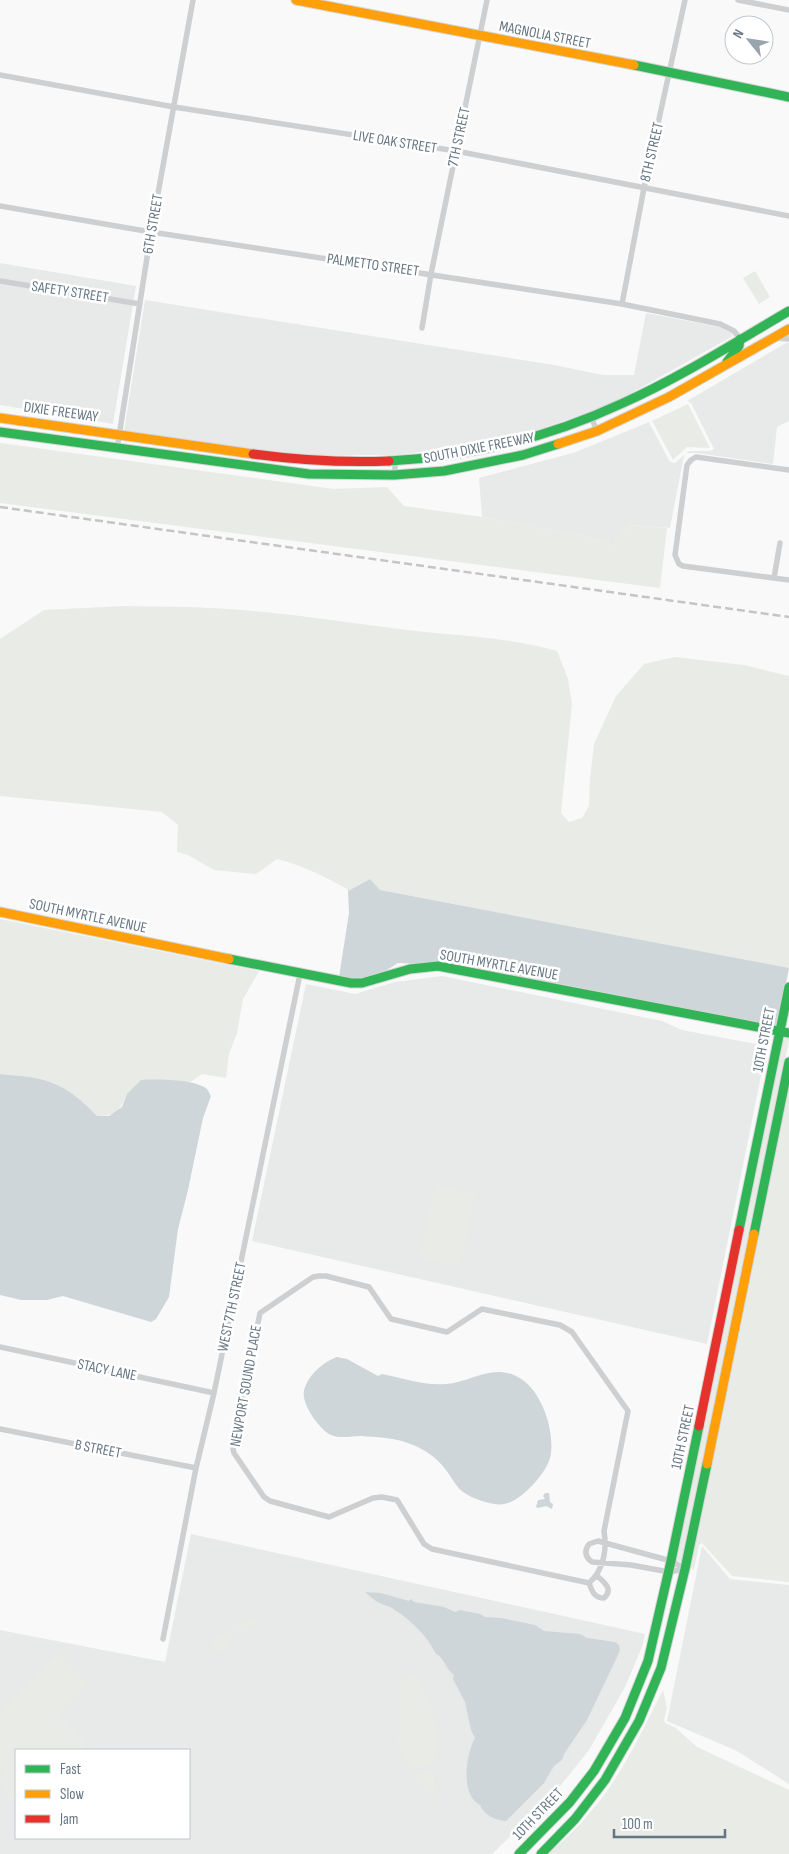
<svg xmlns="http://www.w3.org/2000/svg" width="789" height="1854" font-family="'Sofia Sans Condensed',sans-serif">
<rect width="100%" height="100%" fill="#f9f9f9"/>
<path fill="#e8e9e9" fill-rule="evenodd" d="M0 263 136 286 113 424 0 405Z
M145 300 554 365 603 375H634L646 313 719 327 731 333 733 336 612 404 522 435 461 446 398 455H318L263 450 124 431Z
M786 343H789V421L777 427 773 464 697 453H686L689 451H711L714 449 691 403 687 401Z
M649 422 670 462 675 463 684 455 670 528 628 525 613 545 584 536 482 517 479 478 576 452Z
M442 976 662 1021 682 1030 767 1046 707 1344 252 1241 306 984 355 994 395 982Z
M191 1534 645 1634 642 1647 625 1687 589 1750 553 1795 492 1854H0V1630L165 1662ZM16 1750H189V1838H16Z
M702 1546 730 1579 789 1585V1784L737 1751 667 1721Z"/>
<path fill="#e8ebe6" d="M755 271 770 297 759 304 743 278Z
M688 404 710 448 687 447 673 460 652 421Z
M0 443 334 489 387 487 404 506 482 517 584 536 613 545 628 525 667 528 660 588 0 503Z
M124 606C153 607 182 606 211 608 277 611 342 622 407 630 458 636 509 637 557 651L568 679 572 704 561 813 569 822 582 818 589 806 590 779 594 744 616 696 644 664 675 657 744 665 789 676V968L380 890 370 879 348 891 347 889C324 876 302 865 277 859L256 874 214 870 188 855 177 852 178 825 162 812 0 796V639L44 610Z
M0 919 259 971 243 999 237 1033 229 1054 226 1078 202 1074 189 1083 187 1082 127 1094C120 1111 116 1116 97 1116 80 1097 61 1083 35 1078 24 1075 12 1076 0 1074Z
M784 1036 789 1037V1040L682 1563 676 1560Z
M789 1083V1582L732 1576 702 1543 699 1545 694 1570 690 1567Z
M435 1185 475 1193 460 1267 419 1258Z
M252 1618 255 1619 256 1622 246 1632 240 1629 227 1641 231 1647 221 1651 215 1650 214 1647 211 1648C213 1635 241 1624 252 1618Z
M59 1653 88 1684 58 1713 87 1744 81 1750H16V1802L0 1785V1778L4 1774 0 1770V1710Z
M411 1674C429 1680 441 1740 435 1757 430 1772 405 1773 404 1757L401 1755 398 1746 400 1682 405 1676Z
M663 1690 667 1708 664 1720 665 1723 676 1728 697 1747 789 1790V1854H548C561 1842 576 1830 587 1816 620 1780 641 1733 663 1690Z
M432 1770 434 1771 435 1797 434 1798 412 1775 414 1773 422 1774Z"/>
<path fill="#ced6d9" d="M370 879 380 890 789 968 777 1027 526 977 421 964 398 963 382 973 361 979 339 977 349 913 348 891Z
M0 1074C12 1076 24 1075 35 1078 62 1083 79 1097 97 1116H109L122 1107 127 1094 141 1080C157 1079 194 1079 207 1089 209 1091 209 1094 211 1096L203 1118 188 1190 178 1229 169 1297 156 1319 151 1322 63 1296 47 1300H21L0 1295Z
M337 1357 347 1359 378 1376 382 1374C402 1378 425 1386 446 1384 471 1382 492 1363 518 1377 541 1389 554 1428 551 1453 550 1470 521 1502 504 1504 495 1506 476 1500 468 1495 457 1490 453 1479 446 1470 438 1459 426 1450 413 1445 398 1438 377 1437 361 1436 352 1436 340 1439 331 1435 320 1430 301 1404 304 1391 307 1376 323 1362 337 1357Z
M545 1493H549L550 1502 553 1504 552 1509 546 1506 538 1508 536 1507 538 1500 545 1499 543 1496Z
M365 1592 381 1593 409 1601 411 1599 414 1602 444 1607 455 1612 460 1610 480 1614 485 1617 501 1618 535 1625 544 1631 580 1634 587 1638 615 1642 619 1645 620 1650 617 1657 587 1720 564 1754 562 1760 554 1766 544 1783 506 1821C495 1820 484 1815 480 1805 460 1795 466 1754 475 1738L471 1730 465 1702 453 1679 454 1675C446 1670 445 1658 436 1654 427 1636 412 1621 395 1610 390 1606 383 1605 377 1602 373 1599 369 1595 365 1592Z"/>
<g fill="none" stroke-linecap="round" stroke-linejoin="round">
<defs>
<path id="fast" d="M634 65 789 97
M727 362 739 346 740 339
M0 432 309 474 394 475 444 471 523 455 558 444
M389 461C470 457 550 437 623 403 681 377 734 343 789 311
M229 959 351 983H362L410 969 438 966 789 1033
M739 1230 789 987
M754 1234 789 1062
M519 1854 570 1802 594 1771 625 1718 648 1661 671 1561 699 1426
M541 1854 575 1819 605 1780 639 1721 661 1668 685 1569 707 1464"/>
<path id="slow" d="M296 0 634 65
M0 418 253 454
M558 444 597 431 669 397 789 329
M0 912 229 959
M707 1464 754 1234"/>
<path id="jam" d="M253 454C298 460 343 463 389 461
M699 1426 739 1230"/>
</defs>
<use href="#fast" stroke="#d5d6d7" stroke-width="11"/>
<use href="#slow" stroke="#d5d6d7" stroke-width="11"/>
<use href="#jam" stroke="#d5d6d7" stroke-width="11"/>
<path stroke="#cecfd0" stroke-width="5.5" d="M738 0 789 10
M0 75 174 107 456 151 789 216
M0 206 151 232 622 304 720 324 734 331 740 339
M0 281 140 304
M622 304 644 188 685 0
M422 328 431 274 487 0
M776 338 789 339
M591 417 597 431
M117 449 151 232 193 0
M789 470 696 457 691 460 687 465 675 555 679 564 683 566 789 580
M394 475 396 460
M774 578 780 543
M319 1276H326L369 1287 391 1319 447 1332 482 1309 560 1325 572 1332 628 1411 604 1531C607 1549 604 1570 589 1583L432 1549 424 1544 397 1500 382 1497 373 1498 329 1517 270 1501 264 1497 234 1453 233 1449 260 1313 313 1277Z
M0 1347 214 1393
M0 1429 196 1468
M598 1541 671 1561 685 1569 669 1572 631 1565 592 1562C585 1557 584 1551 589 1544Z
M589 1583C592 1591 594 1598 604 1598 614 1589 604 1582 596 1575
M163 1639 196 1468 214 1393 300 974"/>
<use href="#fast" stroke="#30b455" stroke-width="9"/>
<use href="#slow" stroke="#ff9f0a" stroke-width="9"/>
<use href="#jam" stroke="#e5322d" stroke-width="9"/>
<path stroke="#c3c5c6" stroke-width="2.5" stroke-dasharray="8 4" stroke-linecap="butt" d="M0 507 789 617"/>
</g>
<g text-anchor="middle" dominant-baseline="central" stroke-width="5" stroke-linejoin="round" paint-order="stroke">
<g font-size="15" fill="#657683" stroke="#fff">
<text transform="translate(545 35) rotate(11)">MAGNOLIA STREET</text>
<text transform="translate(459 137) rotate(-78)">7TH STREET</text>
<text transform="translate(395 142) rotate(9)">LIVE OAK STREET</text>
<text transform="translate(652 152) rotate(-77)">8TH STREET</text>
<text transform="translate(153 224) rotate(-80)">6TH STREET</text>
<text transform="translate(373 265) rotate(8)">PALMETTO STREET</text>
<text transform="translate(70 292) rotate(9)">SAFETY STREET</text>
<text transform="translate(61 412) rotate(8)">DIXIE FREEWAY</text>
<text transform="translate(479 448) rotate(-11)">SOUTH DIXIE FREEWAY</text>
<text transform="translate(88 916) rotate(12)">SOUTH MYRTLE AVENUE</text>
<text transform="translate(499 965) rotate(10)">SOUTH MYRTLE AVENUE</text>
<text transform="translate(764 1040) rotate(-79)">10TH STREET</text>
<text transform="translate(232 1307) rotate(-78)">WEST 7TH STREET</text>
<text transform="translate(107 1370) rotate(12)">STACY LANE</text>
<text transform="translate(246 1386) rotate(-80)">NEWPORT SOUND PLACE</text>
<text transform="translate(683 1437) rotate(-78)">10TH STREET</text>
<text transform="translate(98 1449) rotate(11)">B STREET</text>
<text transform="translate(538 1814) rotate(-46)">10TH STREET</text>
</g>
</g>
<rect x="15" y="1749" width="175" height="90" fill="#ffffff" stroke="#c1c8cd"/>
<rect x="25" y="1765" width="25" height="8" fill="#30b455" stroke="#c1c8cd"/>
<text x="60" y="1774" font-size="15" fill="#657683">Fast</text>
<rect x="25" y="1790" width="25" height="8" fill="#ff9f0a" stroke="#c1c8cd"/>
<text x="60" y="1799" font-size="15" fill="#657683">Slow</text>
<rect x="25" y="1815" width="25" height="8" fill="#e5322d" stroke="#c1c8cd"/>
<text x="60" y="1824" font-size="15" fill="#657683">Jam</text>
<g transform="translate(749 40) rotate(300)"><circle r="24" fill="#ffffff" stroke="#c1c8cd"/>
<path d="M0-4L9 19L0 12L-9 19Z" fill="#99a4ac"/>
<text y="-8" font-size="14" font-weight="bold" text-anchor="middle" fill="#657683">N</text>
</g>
<path d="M614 1829v8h111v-8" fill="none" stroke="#657683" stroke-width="2.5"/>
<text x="622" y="1829" font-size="15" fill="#657683" stroke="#ffffff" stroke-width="4" paint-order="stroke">100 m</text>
</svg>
